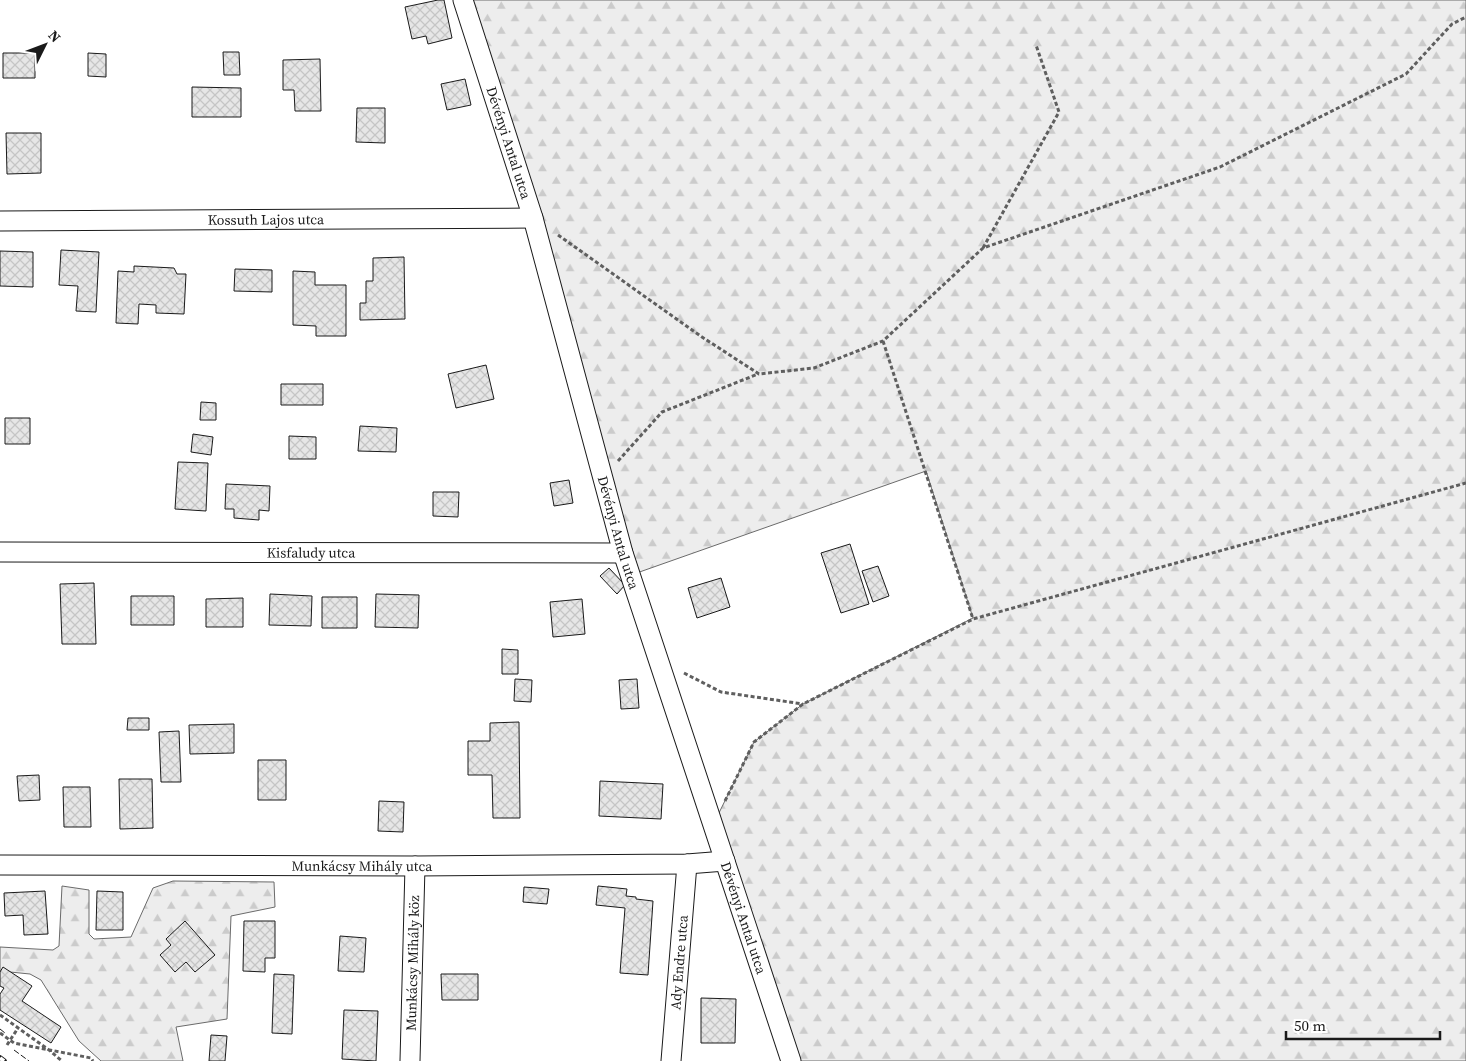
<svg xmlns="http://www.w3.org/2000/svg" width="1466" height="1061" font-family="'Source Serif 4',serif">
<defs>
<pattern id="forest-firs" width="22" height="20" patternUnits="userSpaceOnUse" patternTransform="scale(1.25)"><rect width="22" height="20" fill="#ededed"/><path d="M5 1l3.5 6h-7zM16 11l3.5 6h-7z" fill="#cbcbcb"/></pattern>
<pattern id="building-cross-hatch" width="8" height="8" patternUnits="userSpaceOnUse" patternTransform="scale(1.25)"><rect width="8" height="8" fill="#e6e6e6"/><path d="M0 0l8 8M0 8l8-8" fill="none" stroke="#c5c5c5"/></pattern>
</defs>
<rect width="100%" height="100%" fill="#fff"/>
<path fill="url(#forest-firs)" stroke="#6a6a6a" d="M463 0H1466V1061H791L713 825 754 742 803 704 973 618 926 471 631 575Z
M173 881 274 882 275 907 231 916 227 1019 176 1027 183 1061H101L79 1041 41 980 30 974 0 971V947L53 950 59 946 62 886 89 890V934L94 939 131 937 153 888Z"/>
<path fill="url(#building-cross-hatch)" stroke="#1a1a1a" d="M438 0H444L452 38 428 44 426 36 412 39 405 7Z
M223 52H239L240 75H224Z
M3 53H35V78H3Z
M88 53 106 54V77L88 76Z
M320 59 321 111H295L294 90H283V60Z
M465 79 471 105 447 110 441 84Z
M192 87 241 88V117H192Z
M357 108H385V143L356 142Z
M6 133H41V173L7 174Z
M61 250 99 252 96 312 76 311 78 286 59 285Z
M0 251 33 252V287L0 286Z
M404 257 405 319 360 320V303H366V281H373V258Z
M134 266 174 268 177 274H186L184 314 156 313V305L139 304 138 324 116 323 118 271 134 272Z
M235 269 272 270V292L234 291Z
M293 271 315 272V285H346V336H316V326L293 325Z
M486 365 494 399 456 408 448 374Z
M281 384H323V405H281Z
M201 402 216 403V420H200Z
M5 418H30V444H5Z
M360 426 397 428 396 452 358 451Z
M193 434 213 437 211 455 191 452Z
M289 436 316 437V459H289Z
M178 462 208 463 206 511 175 509Z
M569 480 573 503 554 506 550 483Z
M226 484 270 486 269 511 259 510V520L234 518V509H225Z
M433 492H459L458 517 433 516Z
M850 544 869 604 841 613 821 553Z
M878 566 889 596 873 602 862 571Z
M609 568 625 585 617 594 600 576Z
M721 578 730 607 697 618 688 588Z
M94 583 96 644H62L60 584Z
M270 594 312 596 311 626 269 625Z
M376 594 419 595 418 628 375 627Z
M131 596H174V625H131Z
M322 597H357V628H322Z
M243 598V627H206V599Z
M582 599 585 634 553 637 550 602Z
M502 649 518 650V674H502Z
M515 679 532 680 531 702 514 701Z
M637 679 639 708 621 709 619 680Z
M128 718H149V730H127Z
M519 722 520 818H493L492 775H468V741H490V723Z
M234 724V753L190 754 189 725Z
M179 731 181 782H161L159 732Z
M258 760H286V800H258Z
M39 775 40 800 19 801 17 776Z
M119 779H152L153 828 120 829Z
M600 781 663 784 661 819 599 816Z
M63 787H90L91 827H64Z
M379 801 404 802 403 832 378 831Z
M598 886 627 889 626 896 636 897V899L653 901 648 975 620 973 625 908 596 905Z
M524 887 549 889 547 904 523 902Z
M45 891 48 934 24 935 23 915 5 916 4 893Z
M97 891 123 892V930H96Z
M185 921 215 955 195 972 186 962 175 972 160 955 171 945 166 939Z
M244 921H275V958H265V972L243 971Z
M340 936 366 938 364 972 338 971Z
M3 967 32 986 22 1001 61 1027 51 1043 0 1010V994L4 988 0 986V972Z
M274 974 294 975 292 1034 272 1033Z
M441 974H478V1000H442Z
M701 998 736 999 735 1043H701Z
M344 1010 378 1011 376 1061 342 1059Z
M211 1035 227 1036 225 1061H209Z"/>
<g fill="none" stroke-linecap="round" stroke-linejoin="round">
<defs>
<g id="minor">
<path id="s1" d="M463 0 533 218 623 553 791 1061"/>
<path id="s2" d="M0 221 533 218"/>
<path id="s3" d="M0 552 623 553"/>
<path id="s4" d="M0 865 415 866 687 864 725 861"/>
<path id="s5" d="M410 1061 415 866"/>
<path id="s6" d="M671 1061 687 864"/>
</g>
</defs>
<use href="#minor" stroke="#1a1a1a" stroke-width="21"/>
<path stroke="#5f5f5f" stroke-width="3" stroke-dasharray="4 2.5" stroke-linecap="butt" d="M558 235 702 337 759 374 814 368 883 341 983 248 1220 167 1406 74 1452 24 1466 17
M983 248 1059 112 1036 45
M883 341 973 619
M618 461 662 412 758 374
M684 673 721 692 803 704
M725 801 754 742 803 704 973 619 1466 483
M0 1015 49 1050 62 1061
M0 1033 14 1043 91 1058 93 1061
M7 1045 18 1028"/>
<use href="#minor" stroke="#fff" stroke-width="19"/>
<defs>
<path id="rail" d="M0 1058 4 1061"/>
</defs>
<use href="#rail" stroke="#1a1a1a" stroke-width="5.5"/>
<use href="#rail" stroke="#fff" stroke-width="4" stroke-dasharray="11" stroke-linecap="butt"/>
<path stroke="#1a1a1a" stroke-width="1" stroke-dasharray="6 2.5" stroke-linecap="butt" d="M0 1029 5 1033
M14 1050 29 1061"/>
</g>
<g text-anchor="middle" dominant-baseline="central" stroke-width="4" stroke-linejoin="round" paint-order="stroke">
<g font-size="14" fill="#1a1a1a" stroke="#fff">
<text stroke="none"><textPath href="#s1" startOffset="150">Dévényi Antal utca</textPath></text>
<text stroke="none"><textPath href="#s2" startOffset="266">Kossuth Lajos utca</textPath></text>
<text stroke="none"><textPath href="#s1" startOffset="555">Dévényi Antal utca</textPath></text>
<text stroke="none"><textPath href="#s3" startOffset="311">Kisfaludy utca</textPath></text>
<text stroke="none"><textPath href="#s4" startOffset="362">Munkácsy Mihály utca</textPath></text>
<text stroke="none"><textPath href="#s1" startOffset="960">Dévényi Antal utca</textPath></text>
<text stroke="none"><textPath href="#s6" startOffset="99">Ady Endre utca</textPath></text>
<text stroke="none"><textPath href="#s5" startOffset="98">Munkácsy Mihály köz</textPath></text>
</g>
</g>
<g transform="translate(45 45) rotate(48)" stroke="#ffffff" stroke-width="4" paint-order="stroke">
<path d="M0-4L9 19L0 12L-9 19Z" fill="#1a1a1a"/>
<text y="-8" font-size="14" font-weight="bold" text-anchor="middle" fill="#1a1a1a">N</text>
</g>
<path d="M1286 1031v8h154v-8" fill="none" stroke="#1a1a1a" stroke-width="2.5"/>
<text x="1294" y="1031" font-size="15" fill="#1a1a1a" stroke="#ffffff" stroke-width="4" paint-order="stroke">50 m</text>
</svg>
